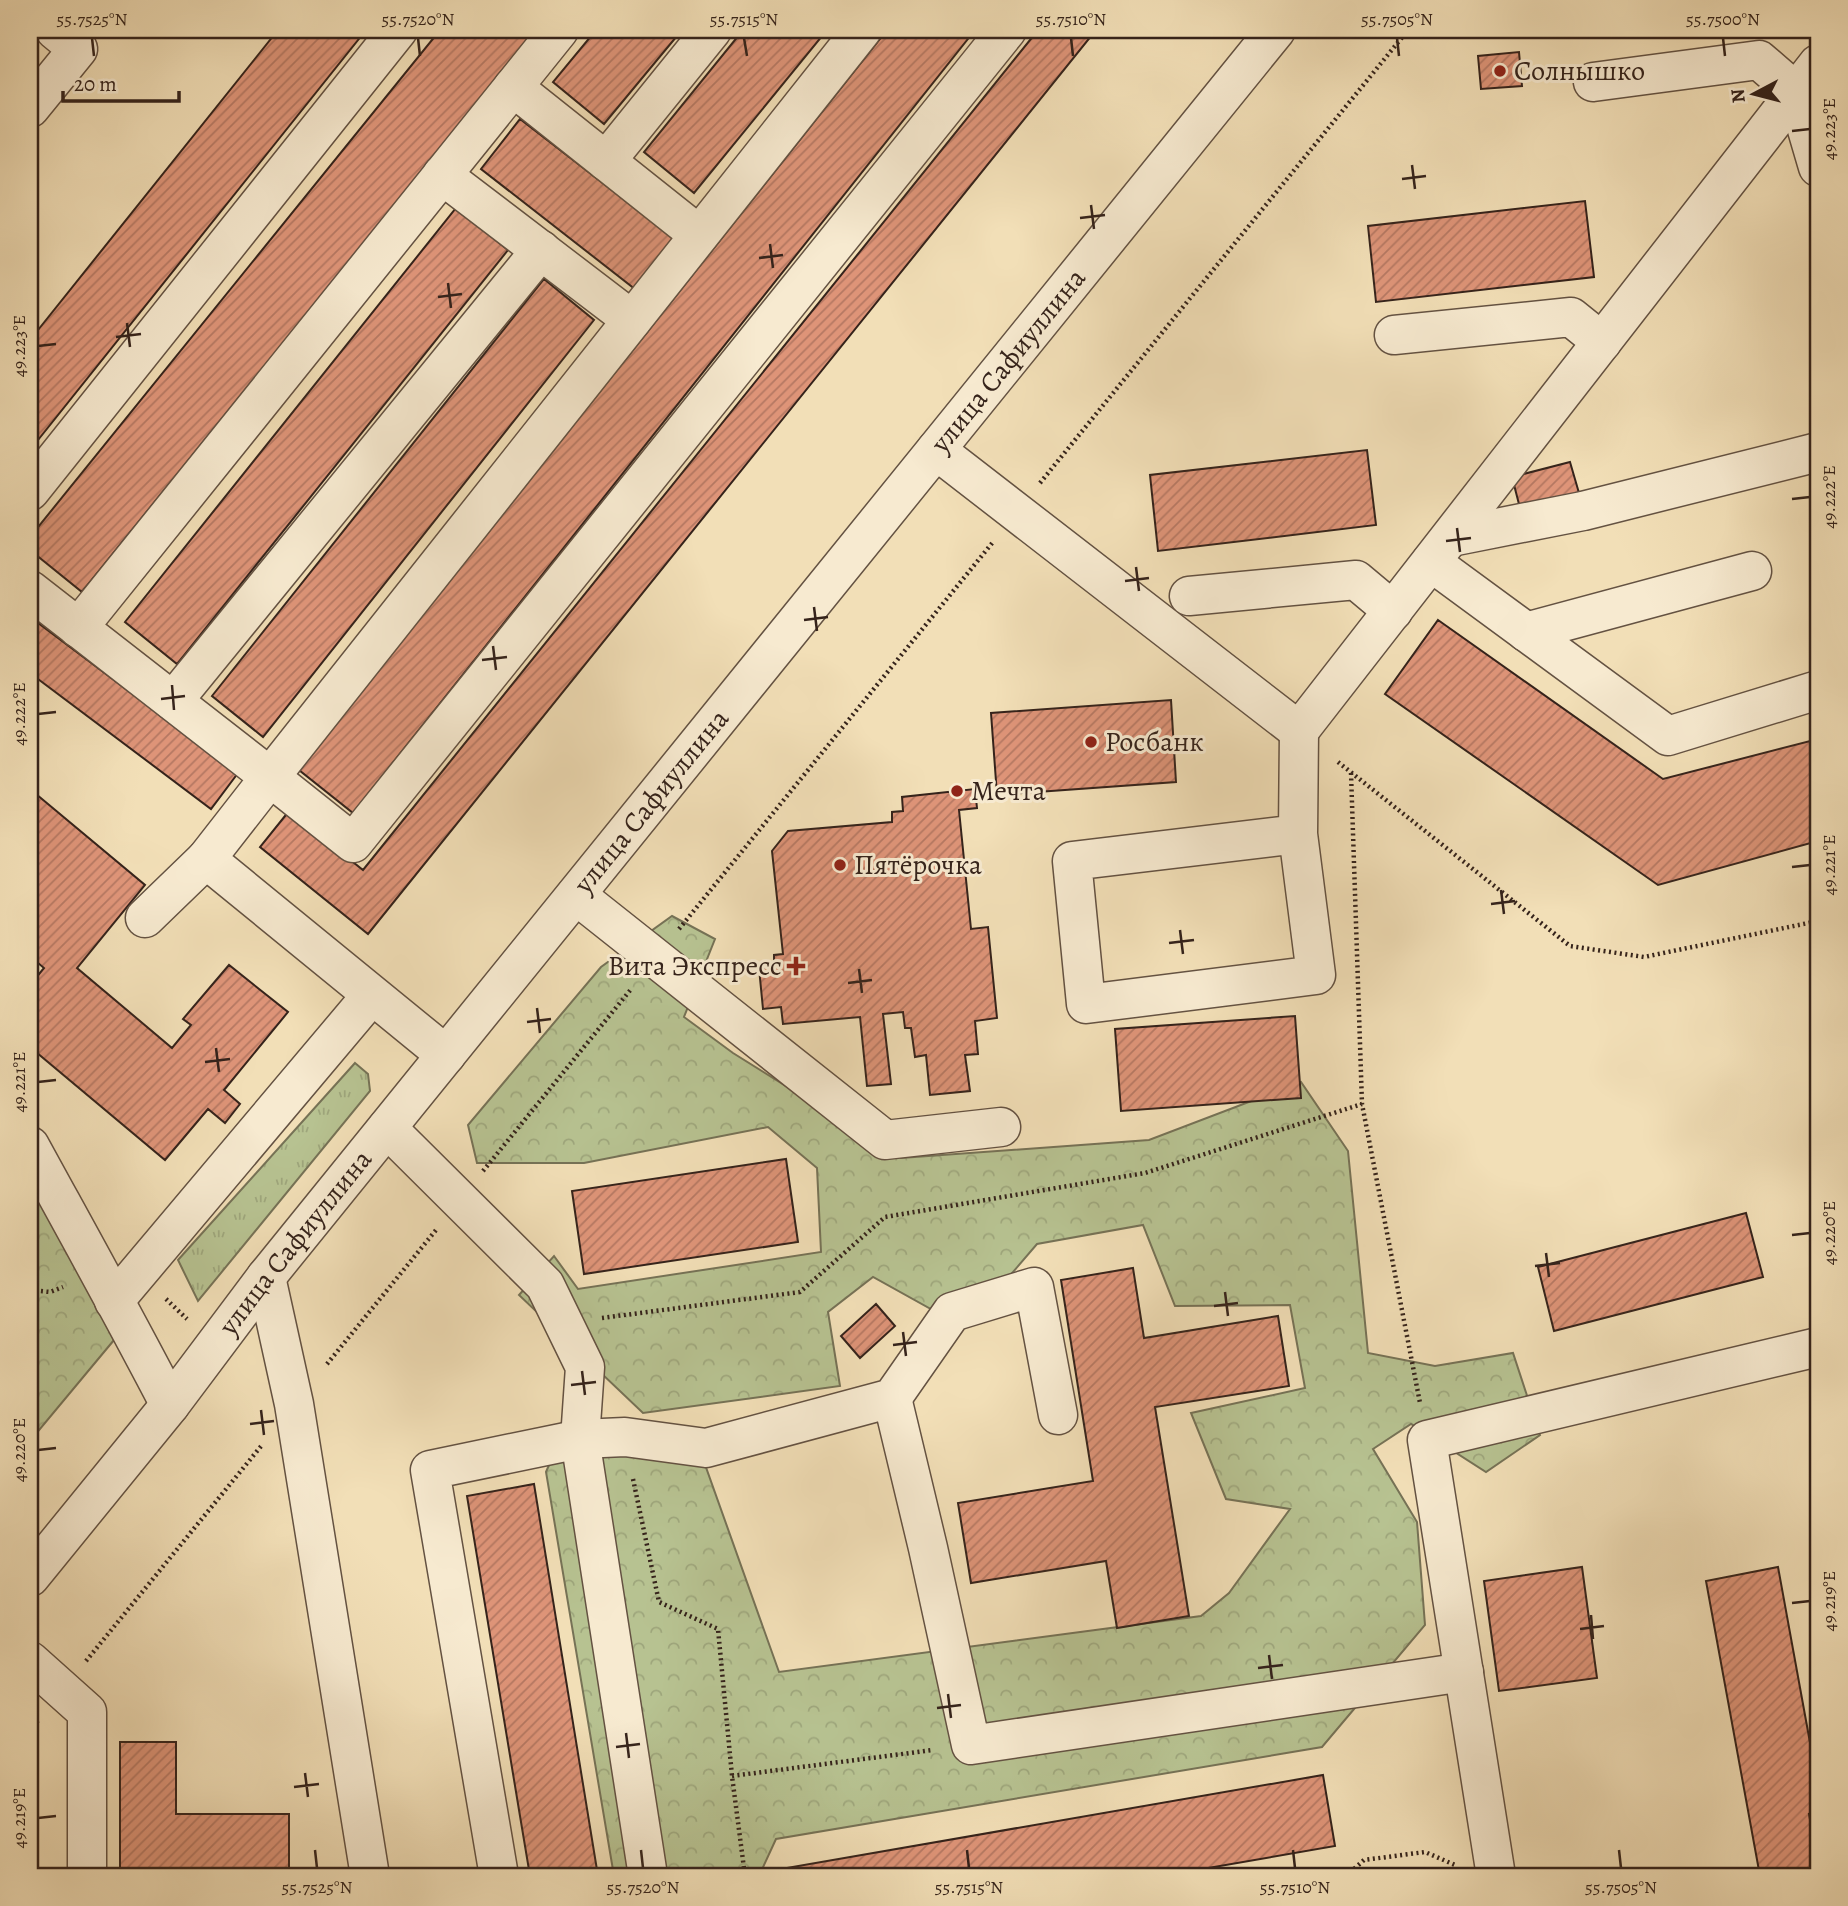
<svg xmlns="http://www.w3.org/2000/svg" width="1848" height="1906" font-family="Alegreya,serif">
<defs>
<pattern id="grass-tufts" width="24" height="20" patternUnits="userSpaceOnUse" patternTransform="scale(1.75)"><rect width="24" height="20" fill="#b7c291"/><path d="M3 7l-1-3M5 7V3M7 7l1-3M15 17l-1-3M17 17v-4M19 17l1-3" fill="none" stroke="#9ea67c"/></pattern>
<pattern id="forest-crowns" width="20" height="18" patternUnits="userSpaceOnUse" patternTransform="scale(1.75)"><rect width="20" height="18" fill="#b7c291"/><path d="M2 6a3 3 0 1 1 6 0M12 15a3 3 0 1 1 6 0" fill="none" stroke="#9ea67c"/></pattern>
<pattern id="building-hatch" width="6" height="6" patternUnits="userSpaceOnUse" patternTransform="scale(1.75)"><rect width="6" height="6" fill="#de9478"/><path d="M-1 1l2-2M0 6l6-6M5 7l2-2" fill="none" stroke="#b57862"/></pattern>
</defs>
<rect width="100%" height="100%" fill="#f2dfb7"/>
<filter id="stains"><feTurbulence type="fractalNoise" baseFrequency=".00286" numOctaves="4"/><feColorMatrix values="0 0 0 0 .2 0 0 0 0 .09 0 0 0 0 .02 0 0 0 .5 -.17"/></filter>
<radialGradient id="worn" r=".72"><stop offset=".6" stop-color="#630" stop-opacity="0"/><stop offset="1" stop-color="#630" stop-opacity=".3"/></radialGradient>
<path fill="url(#grass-tufts)" stroke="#767256" stroke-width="2" d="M355 1063 368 1074 370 1091 198 1301 178 1260Z"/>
<path fill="url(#forest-crowns)" stroke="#767256" stroke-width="2" d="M672 916 715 939 684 1017 733 1053 901 1158 1149 1140 1301 1082 1348 1151 1368 1353 1435 1366 1513 1353 1540 1435 1486 1472 1411 1424 1373 1449 1417 1522 1425 1625 1322 1747 776 1839 759 1876H614L546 1472 566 1426 698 1445 779 1672 1201 1616 1229 1593 1290 1509 1226 1499 1191 1413 1305 1388 1290 1305 1175 1306 1143 1225 1037 1244 965 1328 873 1277 828 1312 840 1386 643 1413 519 1295 554 1256 578 1289 821 1252 817 1168 768 1127 584 1163H477L468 1125 601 967Z
M30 1178 114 1340 30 1441Z"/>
<path fill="url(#building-hatch)" stroke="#35231b" stroke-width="2" d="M278 30H366L30 450V340Z
M440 30H536L82 592 30 550V537Z
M596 30H682L604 124 553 82Z
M743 30H827L694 193 644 152Z
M887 30H975L353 813 299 770Z
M1038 30H1096L368 934 260 847 289 811 363 870Z
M1588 30H1650L1589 37Z
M1519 52 1522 86 1481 89 1478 56Z
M520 119 679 242 640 293 481 169Z
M1585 201 1594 277 1376 302 1368 226Z
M456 208 508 250 177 664 125 622Z
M544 279 594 320 263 737 212 696Z
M1367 450 1376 525 1158 551 1150 475Z
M1570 462 1579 493 1520 508 1512 477Z
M30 617 238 773 211 809 30 673Z
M1438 620 1663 779 1818 739V841L1658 885 1385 694Z
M1171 700 1176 782 997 795 991 713Z
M30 789 145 885 77 968 172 1048 191 1025 183 1019 229 965 288 1012 224 1090 240 1104 225 1123 208 1109 165 1160 30 1047V985L44 968 30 956Z
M975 789 977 808 959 810 971 929 988 927 997 1018 975 1021 978 1054 965 1055 970 1091 930 1095 926 1055 915 1057 911 1028H905L903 1012 883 1014 891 1084 867 1086 860 1017 783 1024 781 1007 763 1009 759 968 774 966V955L783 954 772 851 788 831 892 822V812L903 811 902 797Z
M1295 1016 1301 1098 1121 1111 1115 1029Z
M786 1159 798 1242 584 1274 572 1191Z
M1746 1213 1763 1277 1554 1331 1538 1267Z
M1133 1268 1144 1338 1278 1316 1289 1386 1155 1407 1189 1616 1117 1628 1106 1561 971 1583 958 1503 1093 1481 1061 1280Z
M876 1304 895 1326 860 1358 841 1336Z
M534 1484 598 1876H530L520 1816 467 1496Z
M1582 1567 1597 1678 1499 1691 1484 1581Z
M1778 1567 1811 1748 1818 1747V1813L1809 1814 1818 1866V1876H1760L1706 1581Z
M120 1742H176V1814H289V1876H176V1870H120Z
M1323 1775 1335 1846 1162 1876H776L775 1870Z"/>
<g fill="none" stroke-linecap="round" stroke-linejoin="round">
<defs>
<g id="minor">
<path d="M862 30 270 777 353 843 1007 30"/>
<path d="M1593 82 1759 60 1796 92 1818 167"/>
<path d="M513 87 699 235"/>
<path d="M30 108 78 49 55 30"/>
<path d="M606 161 712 30"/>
<path d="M442 175 632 320"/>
<path d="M1394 335 1571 317 1602 342"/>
<path d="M936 450 1299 731 1818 64"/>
<path d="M30 491 398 30"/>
<path d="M1451 537 1583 511 1818 452"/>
<path d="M1431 562 1668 736 1818 690"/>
<path d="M30 590 270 777 206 859 446 1055"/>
<path d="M1189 596 1356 580 1393 611"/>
<path d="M78 628 559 30"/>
<path d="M1526 632 1752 571"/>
<path d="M173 701 541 250"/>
<path d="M1298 834 1316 975 1086 1004 1072 861 1298 834 1299 731"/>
<path d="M576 895 885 1140 1001 1127"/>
<path d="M145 918 206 859"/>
<path d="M387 1128 545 1285 585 1367 580 1439 648 1876"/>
<path d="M30 1146C77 1232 125 1318 170 1405"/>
<path d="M266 1277 294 1404 370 1876"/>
<path d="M114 1301 371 996"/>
<path d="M892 1398 928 1548 971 1745 1464 1672"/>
<path id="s1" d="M30 1577 170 1405 266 1277 1276 30"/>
<path d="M30 1661 87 1712V1876"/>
<path d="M499 1876 430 1470 580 1439 625 1437 706 1448 892 1398 952 1312 1034 1287 1058 1415"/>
<path d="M1496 1876 1427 1440 1818 1347"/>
</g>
</defs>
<use href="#minor" stroke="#645242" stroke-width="41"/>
<path stroke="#35231b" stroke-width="4.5" stroke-dasharray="2 3.5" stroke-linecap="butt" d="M1040 483 1408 30
M1338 762 1570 946 1644 957 1818 921
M1351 773 1362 1104 1420 1403
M679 929 993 542
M483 1171 632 988
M30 1290 50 1292 63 1287
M166 1299 187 1319
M602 1318 800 1292 885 1217 1145 1173 1362 1104
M327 1364 436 1230
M633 1479 659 1602 718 1629 732 1776 745 1876
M86 1661 262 1445
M30 1731 39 1719
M732 1776 933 1750
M1346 1876 1364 1860 1425 1852 1455 1865"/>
<use href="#minor" stroke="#f7ead0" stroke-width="38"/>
</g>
<path fill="none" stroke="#35231b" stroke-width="2.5" d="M92 38 94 56M418 38 420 56M744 38 747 56M1071 38 1073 56M1397 38 1399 56M1723 38 1725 56M1792 131 1810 129M1412 165 1415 189M1402 179 1426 176M1091 205 1094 229M1080 218 1105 215M770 244 773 268M759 258 783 255M448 283 451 308M438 297 462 294M127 323 130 347M116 337 141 334M38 346 56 344M1792 499 1810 497M1457 528 1460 552M1446 541 1471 538M1136 567 1139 591M1125 581 1149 578M814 607 817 631M804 620 828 617M493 646 496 670M482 660 507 657M172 685 174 710M161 699 185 696M38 714 56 712M1792 867 1810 865M1501 890 1504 914M1491 904 1515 901M1180 930 1183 954M1169 943 1194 940M859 969 862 993M848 983 872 980M537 1008 540 1033M527 1022 551 1019M216 1048 219 1072M205 1062 230 1059M38 1082 56 1080M1792 1235 1810 1233M1546 1253 1549 1277M1535 1266 1560 1263M1225 1292 1228 1316M1214 1306 1238 1303M903 1332 906 1356M893 1345 917 1342M582 1371 585 1395M571 1385 596 1382M261 1410 264 1435M250 1424 274 1421M38 1450 56 1448M1792 1603 1810 1601M1591 1615 1593 1639M1580 1629 1604 1626M1269 1655 1272 1679M1258 1668 1283 1665M948 1694 951 1718M937 1708 961 1705M626 1733 629 1758M616 1747 640 1744M305 1773 308 1797M294 1787 319 1784M38 1818 56 1816M315 1850 317 1868M641 1850 643 1868M967 1850 969 1868M1293 1850 1295 1868M1619 1850 1621 1868"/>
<g fill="#8f2418" stroke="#f7ead0" stroke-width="2.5">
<circle cx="1500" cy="71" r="7"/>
<circle cx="1091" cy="742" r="7"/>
<circle cx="957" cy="791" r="7"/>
<circle cx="840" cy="865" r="7"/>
<path d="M792.5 955.5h7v7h7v7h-7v7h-7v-7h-7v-7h7z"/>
</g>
<g text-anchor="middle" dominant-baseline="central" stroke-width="6" stroke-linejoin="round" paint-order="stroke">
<g font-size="28" fill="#35231b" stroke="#f7ead0" text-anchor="start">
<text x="1514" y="71">Солнышко</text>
<text x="1105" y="742">Росбанк</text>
<text x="971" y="791">Мечта</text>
<text x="854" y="865">Пятёрочка</text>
<text x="782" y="966" text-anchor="end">Вита Экспресс</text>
</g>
<g font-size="28" fill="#35231b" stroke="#f7ead0">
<text stroke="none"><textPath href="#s1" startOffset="1561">улица Сафиуллина</textPath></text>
<text stroke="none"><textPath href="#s1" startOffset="994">улица Сафиуллина</textPath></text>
<text stroke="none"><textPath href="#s1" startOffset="427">улица Сафиуллина</textPath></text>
</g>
</g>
<rect width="1848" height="1906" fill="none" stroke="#f2dfb7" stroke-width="77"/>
<g transform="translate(1754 94) rotate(263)" stroke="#f7ead0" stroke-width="5" paint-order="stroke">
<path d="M0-5L12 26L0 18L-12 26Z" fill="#35231b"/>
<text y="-10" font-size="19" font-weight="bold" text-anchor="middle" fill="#35231b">N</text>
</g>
<path d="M63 91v10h116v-10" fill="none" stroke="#35231b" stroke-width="3.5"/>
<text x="74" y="91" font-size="21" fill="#35231b" stroke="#f7ead0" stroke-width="5" paint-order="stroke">20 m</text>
<rect x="38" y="38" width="1772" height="1830" fill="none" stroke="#35231b" stroke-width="2.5"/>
<g font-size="18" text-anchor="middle" fill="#35231b">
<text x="92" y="25">55.7525°N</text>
<text x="418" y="25">55.7520°N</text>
<text x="744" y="25">55.7515°N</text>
<text x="1071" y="25">55.7510°N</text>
<text x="1397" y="25">55.7505°N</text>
<text x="1723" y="25">55.7500°N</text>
<text transform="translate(1829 129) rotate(-90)" y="6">49.223°E</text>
<text transform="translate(19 346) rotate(-90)" y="6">49.223°E</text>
<text transform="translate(1829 497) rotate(-90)" y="6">49.222°E</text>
<text transform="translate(19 714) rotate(-90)" y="6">49.222°E</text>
<text transform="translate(1829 865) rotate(-90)" y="6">49.221°E</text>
<text transform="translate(19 1082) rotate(-90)" y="6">49.221°E</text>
<text transform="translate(1829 1233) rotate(-90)" y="6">49.220°E</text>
<text transform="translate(19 1450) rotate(-90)" y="6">49.220°E</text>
<text transform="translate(1829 1601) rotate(-90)" y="6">49.219°E</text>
<text transform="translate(19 1818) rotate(-90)" y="6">49.219°E</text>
<text x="317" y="1893">55.7525°N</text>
<text x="643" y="1893">55.7520°N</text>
<text x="969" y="1893">55.7515°N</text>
<text x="1295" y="1893">55.7510°N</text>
<text x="1621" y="1893">55.7505°N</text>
</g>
<rect width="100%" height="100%" filter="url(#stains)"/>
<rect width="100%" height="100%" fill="url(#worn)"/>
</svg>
